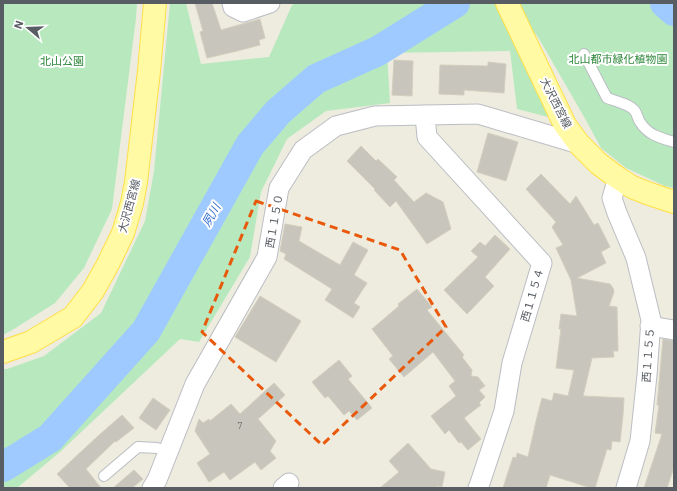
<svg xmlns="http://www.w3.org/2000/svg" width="677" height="491" font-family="'IBM Plex Sans','Noto Sans JP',sans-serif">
<rect width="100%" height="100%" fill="#eeecdf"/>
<path fill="#b8e9be" d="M3 3H137L136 18 112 209 84 268 55 303 14 329 3 335Z
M170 3H186L201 64 269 57 292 5 296 3H495L517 47 556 119 517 109 510 51 387 53 390 103 326 111 287 139 261 192 250 257 199 342 180 339 60 452 17 488H3V369H7L44 356 101 313 145 221 154 171Z
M518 3H674V188L665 186 626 168 601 148 583 115 538 37 530 27Z"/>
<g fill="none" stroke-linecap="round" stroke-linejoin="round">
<path stroke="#9ecaff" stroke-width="30" d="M665 3 674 11
M3 467 50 438 146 331 250 145 278 112 316 79 378 51 455 3"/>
</g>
<path fill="#c8c6bc" stroke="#d3cebd" d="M195 3H212L221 30 260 19 265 38 259 40 260 45 237 51 207 58 200 32 203 31Z
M394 60 413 61 412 96 392 95Z
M488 62 506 64 504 93 464 90V95L439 94 440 65 488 66Z
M488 133 518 142 506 181 477 172Z
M361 146 376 161 378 159 397 177 394 180 414 202 426 193 443 202 451 229 427 244 396 201 390 207 374 190 375 189 347 161Z
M541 174 570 204 576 196 594 225 598 223 610 247 601 252 606 263 577 278 610 284 613 288 614 292 609 306 617 307 618 351H613L614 357 592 358 583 396 624 398 623 415 620 442 612 441 611 450 607 449 595 488H591L550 475 546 488H503L513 457 516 458 517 453 528 457 537 417 542 398 552 401 554 393 568 396 574 370 556 368 561 329H559L561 314 577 316 571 280 556 248 563 245 552 227 556 222 526 189Z
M285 224 302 227 299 241 340 265 353 242 368 250 354 275 367 283 354 303 360 307 353 318 325 300 332 289 284 259 286 254 280 251Z
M495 235 510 249 485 277 494 286 467 314 444 290 478 257 471 251 480 242 485 246Z
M417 289 432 307 427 310 464 355 462 357 472 370 471 376 478 377 485 386 479 390 485 397 479 403 481 405 464 418 481 439 468 450 461 442 459 443 449 430 445 434 431 416 456 396 449 386 455 381 433 352 404 377 389 359 393 356 372 329 399 306 398 304Z
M260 296 301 321 276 362 235 337Z
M663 339 674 341V467L667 488H644L662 434 655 433 659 405H657Z
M339 360 352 376 348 379 372 408 357 420 349 411 344 415 328 396 325 398 312 382Z
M274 383 285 395 258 419 276 441 270 451 276 458 261 470 255 462 230 480 224 472 209 482 197 463 210 454 195 431 199 419 203 423 209 419 210 421 231 404 240 414Z
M153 398 170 410 156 430 139 418Z
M122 415 134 428 116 442 115 441 86 469 101 488H70L57 474 98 436Z
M408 443 431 469 445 472 442 487 437 486 436 488H380L399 472 389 461Z
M134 470 143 479 132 488H113Z"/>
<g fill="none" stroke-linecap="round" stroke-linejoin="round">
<defs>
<path id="service" d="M584 54 607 98C615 101 630 104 635 111 637 114 638 119 640 122 648 135 660 138 674 142
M104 476 138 447 157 448 169 451"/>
<path id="minor" d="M232 3 233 7 243 12 270 3
M425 115 427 137 542 263 512 363 504 411 479 486 478 488
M618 178 612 198 617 213 636 258 651 320 647 375 640 441 626 488
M650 326 674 330
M152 488 157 480 195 384 267 257 279 188 303 150 336 126 375 116 478 114 579 144
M283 488 289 483"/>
<path id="primary" d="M507 3 565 125 579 144 599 164 618 178 632 187 647 193 674 202
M3 352 31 342 73 317 93 291 108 264 123 233 132 203 136 182 149 71 155 3"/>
</defs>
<use href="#service" stroke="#babdc3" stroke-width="12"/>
<use href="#minor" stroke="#babdc3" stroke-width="21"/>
<use href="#primary" stroke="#ffdf47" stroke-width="24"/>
<use href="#service" stroke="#fff" stroke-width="10"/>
<use href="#minor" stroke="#fff" stroke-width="19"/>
<use href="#primary" stroke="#fffaa3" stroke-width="22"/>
</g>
<path fill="none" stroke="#e8590c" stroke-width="3" stroke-dasharray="8 5" stroke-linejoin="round" d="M256 201 400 250 446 327 322 445 202 332Z"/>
<g text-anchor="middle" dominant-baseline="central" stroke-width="4" stroke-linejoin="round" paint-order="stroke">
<g font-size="9" fill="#747679">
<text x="240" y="425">7</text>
</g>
<g font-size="11" fill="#2c8739" stroke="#fff">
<text x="618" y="59">北山都市緑化植物園</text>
<text x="62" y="61">北山公園</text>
</g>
<g font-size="11" fill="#585c63" stroke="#fff">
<text transform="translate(556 103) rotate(63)">大沢西宮線</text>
<text transform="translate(129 206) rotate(-75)">大沢西宮線</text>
<text transform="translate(274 221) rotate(-80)">西１１５０</text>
<text transform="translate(532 295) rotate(-74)">西１１５４</text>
<text transform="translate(648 355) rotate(-86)">西１１５５</text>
</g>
<g font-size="12" font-style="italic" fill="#346fcf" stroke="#fff">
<text transform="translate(211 215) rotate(-61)">夙川</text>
</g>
</g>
<rect width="677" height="491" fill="none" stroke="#585c63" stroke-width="8"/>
<g transform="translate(28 28) rotate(289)" stroke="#ffffff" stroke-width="3" paint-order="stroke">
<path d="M0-3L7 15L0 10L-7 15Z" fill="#585c63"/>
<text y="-6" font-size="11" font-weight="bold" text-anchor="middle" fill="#585c63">N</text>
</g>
</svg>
